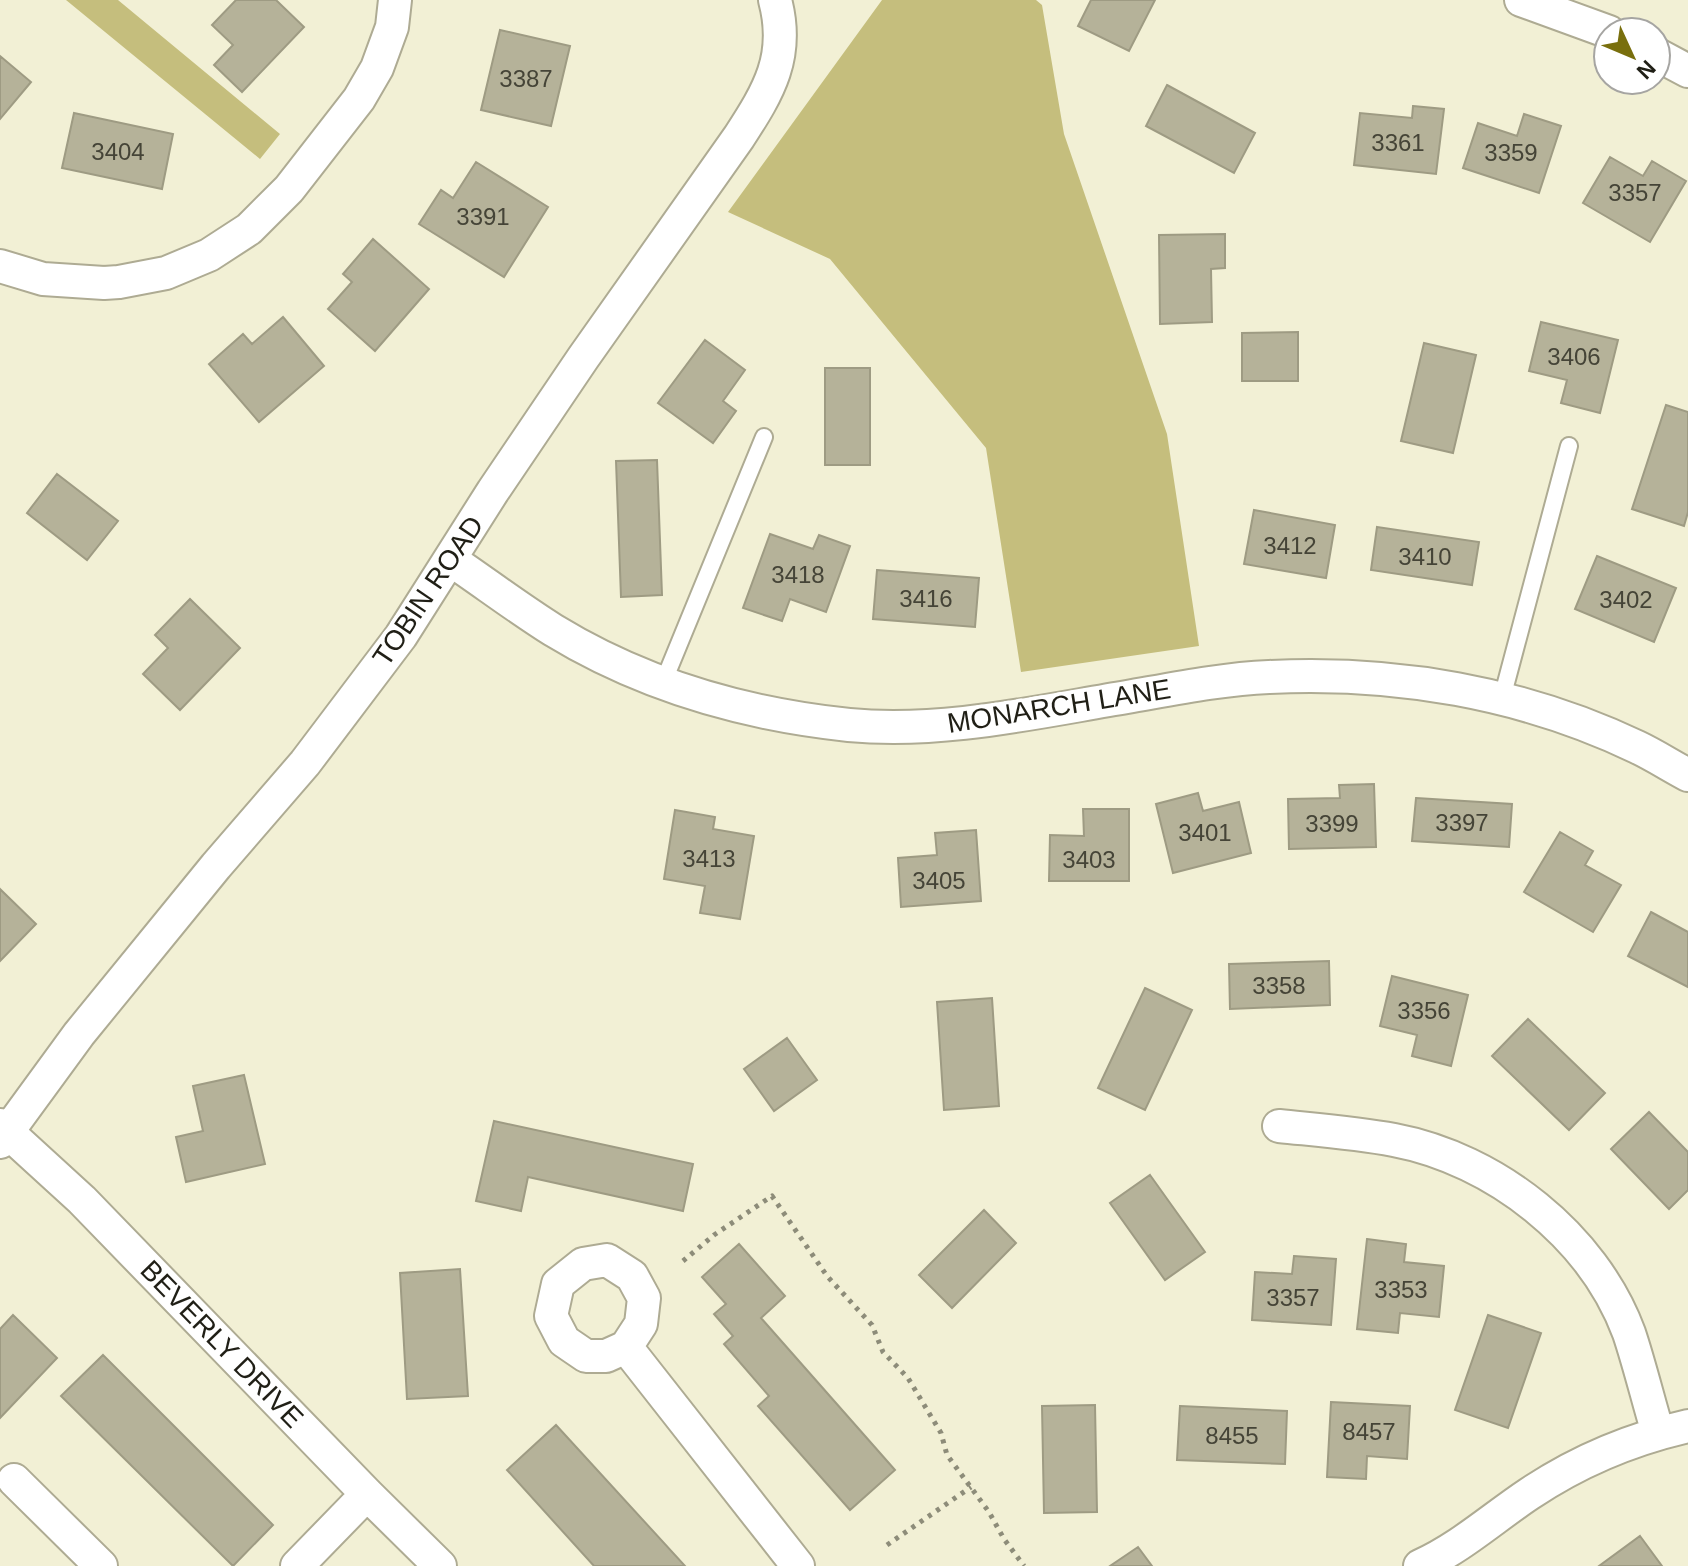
<svg xmlns="http://www.w3.org/2000/svg" width="1688" height="1566" font-family="Helvetica,sans-serif">
<rect width="100%" height="100%" fill="#f2f0d5"/>
<path fill="#c5be7d" d="M66 0H118L280 134 260 159Z
M882 0H1036L1042 5 1064 134 1167 434 1199 646 1021 672 986 448 830 259 728 212Z"/>
<path fill="#b5b299" stroke="#9e9b83" stroke-width="2" d="M236 0H276L304 27 242 92 214 65 233 45 212 25Z
M1091 0H1155L1129 51 1078 26Z
M500 30 570 46 551 126 481 110Z
M0 56 31 82 0 119Z
M1167 85 1255 133 1234 173 1146 126Z
M1413 106 1444 109 1436 174 1354 165 1360 113 1412 118Z
M74 113 173 134 162 189 62 168Z
M1524 114 1561 126 1539 193 1463 168 1478 123 1517 136Z
M1610 157 1643 176 1652 161 1686 181 1650 242 1583 203Z
M476 162 548 207 504 277 419 224 441 190 453 198Z
M1225 234V268L1211 269 1212 322 1160 324 1159 235Z
M373 239 429 289 375 351 328 309 352 282 343 274Z
M283 317 324 366 259 422 209 364 243 334 252 344Z
M1541 322 1618 340 1600 413 1561 403 1567 380 1529 371Z
M1298 332V381H1242V333Z
M705 340 745 370 723 401 736 411 713 443 658 403Z
M1424 343 1476 355 1453 453 1401 441Z
M825 368H870V465H825Z
M1666 405 1688 412V512L1684 526 1632 509Z
M657 460 662 595 621 597 616 461Z
M57 474 118 521 87 560 27 513Z
M1254 510 1335 525 1326 578 1244 564Z
M1377 527 1479 542 1472 585 1371 570Z
M770 534 813 549 819 535 850 546 826 612 790 599 782 621 743 608Z
M1597 556 1676 588 1654 642 1575 609Z
M877 570 979 578 975 627 873 619Z
M190 599 240 648 180 710 143 674 168 648 155 635Z
M1374 784 1376 847 1289 849 1288 799 1340 798 1339 785Z
M1198 793 1203 811 1239 802 1251 853 1173 873 1156 804Z
M1416 798 1512 804 1509 847 1412 841Z
M1083 809H1129V881H1049L1050 835 1084 836Z
M675 810 715 817 713 829 754 836 740 919 700 913 705 886 664 879Z
M976 830 981 901 901 907 898 858 937 855 935 833Z
M1560 832 1593 851 1585 865 1621 885 1593 932 1524 892Z
M0 889 36 924 0 961Z
M1651 912 1688 932V987L1628 956Z
M1329 961 1330 1005 1230 1009 1229 964Z
M1392 976 1468 995 1451 1066 1412 1056 1417 1035 1380 1026Z
M1145 988 1192 1010 1145 1110 1098 1088Z
M992 998 999 1106 944 1110 937 1002Z
M1528 1019 1605 1093 1569 1130 1492 1056Z
M787 1038 817 1080 774 1111 744 1069Z
M244 1075 265 1164 186 1182 176 1137 203 1131 193 1086Z
M1649 1112 1688 1152V1190L1669 1209 1611 1149Z
M494 1121 693 1164 683 1211 528 1177 521 1211 476 1201Z
M1150 1175 1205 1252 1165 1280 1110 1203Z
M984 1210 1016 1243 952 1308 919 1275Z
M1367 1239 1406 1244 1404 1262 1444 1266 1439 1317 1400 1313 1398 1333 1357 1329Z
M739 1244 785 1296 761 1318 895 1470 850 1510 758 1406 769 1396 724 1344 733 1336 714 1314 726 1304 702 1277Z
M1294 1256 1336 1259 1331 1325 1252 1320 1255 1272 1292 1274Z
M460 1269 468 1396 407 1399 400 1273Z
M13 1315 57 1358 0 1418V1329Z
M1488 1315 1541 1333 1508 1428 1455 1410Z
M103 1355 273 1525 233 1566 61 1396Z
M1331 1402 1410 1406 1407 1459 1367 1456 1366 1479 1327 1477Z
M1095 1405 1097 1512 1044 1513 1042 1406Z
M1180 1406 1287 1411 1285 1464 1177 1460Z
M556 1425 685 1566H594L507 1470Z
M1640 1536 1662 1566H1599Z
M1138 1547 1152 1566H1110Z"/>
<g fill="none" stroke-linecap="round" stroke-linejoin="round">
<defs>
<path id="service" d="M663 683 764 437
M1502 698 1569 446"/>
<path id="minor" d="M1521 0 1609 32
M1656 54 1688 71
M0 266 43 279 104 283 119 282 166 273 209 255 249 229 289 189 359 99 377 68 392 27 395 0
M451 560C485 583 518 608 553 630 643 685 744 714 849 725 941 734 1036 712 1127 697 1173 689 1222 679 1269 677 1395 671 1522 692 1637 747 1654 755 1671 766 1688 775
M0 1125 82 1200 367 1494 440 1566
M1279 1126C1317 1130 1356 1133 1394 1140 1495 1159 1593 1236 1629 1333 1640 1366 1648 1400 1658 1433
M0 1142 79 1034 216 866 305 763 401 636 493 491 583 358 739 137C769 91 790 56 775 0
M607 1260 632 1276 644 1298 641 1324 626 1347 606 1356H586L564 1341 551 1316 558 1284 583 1264Z
M626 1347 798 1566
M14 1480 101 1566
M297 1566 367 1494
M1420 1566C1460 1548 1493 1518 1529 1494 1578 1461 1631 1439 1688 1426"/>
</defs>
<use href="#service" stroke="#aeab93" stroke-width="20"/>
<use href="#minor" stroke="#aeab93" stroke-width="36"/>
<path stroke="#8d8c79" stroke-width="5" stroke-dasharray="4 6" stroke-linecap="butt" d="M683 1261 714 1235 772 1196 827 1276 872 1325 883 1352 908 1378 941 1433 947 1455 989 1512 1004 1539 1024 1566
M887 1545 971 1487"/>
<use href="#service" stroke="#fff" stroke-width="16"/>
<use href="#minor" stroke="#fff" stroke-width="32"/>
</g>
<g text-anchor="middle" dominant-baseline="central" stroke-width="7" stroke-linejoin="round" paint-order="stroke">
<g font-size="24" fill="#454437">
<text x="526" y="78">3387</text>
<text x="1398" y="142">3361</text>
<text x="118" y="151">3404</text>
<text x="1511" y="152">3359</text>
<text x="1635" y="192">3357</text>
<text x="483" y="216">3391</text>
<text x="1574" y="356">3406</text>
<text x="1290" y="545">3412</text>
<text x="1425" y="556">3410</text>
<text x="798" y="574">3418</text>
<text x="926" y="598">3416</text>
<text x="1626" y="599">3402</text>
<text x="1462" y="822">3397</text>
<text x="1332" y="823">3399</text>
<text x="1205" y="832">3401</text>
<text x="709" y="858">3413</text>
<text x="1089" y="859">3403</text>
<text x="939" y="880">3405</text>
<text x="1279" y="985">3358</text>
<text x="1424" y="1010">3356</text>
<text x="1401" y="1289">3353</text>
<text x="1293" y="1297">3357</text>
<text x="1369" y="1431">8457</text>
<text x="1232" y="1435">8455</text>
</g>
<g font-size="28" fill="#201f16" stroke="#fff">
<text transform="translate(428 591) rotate(-56)">TOBIN ROAD</text>
<text transform="translate(1059 706) rotate(-9)">MONARCH LANE</text>
<text transform="translate(222 1344) rotate(46)">BEVERLY DRIVE</text>
</g>
</g>
<g transform="translate(1632 56) rotate(134)"><circle r="38" fill="#ffffff" stroke="#a6a5a2" stroke-width="2"/>
<path d="M0-6L14 30L0 20L-14 30Z" fill="#796f0d"/>
<text y="-12" font-size="22" font-weight="bold" text-anchor="middle" fill="#201f16">N</text>
</g>
</svg>
